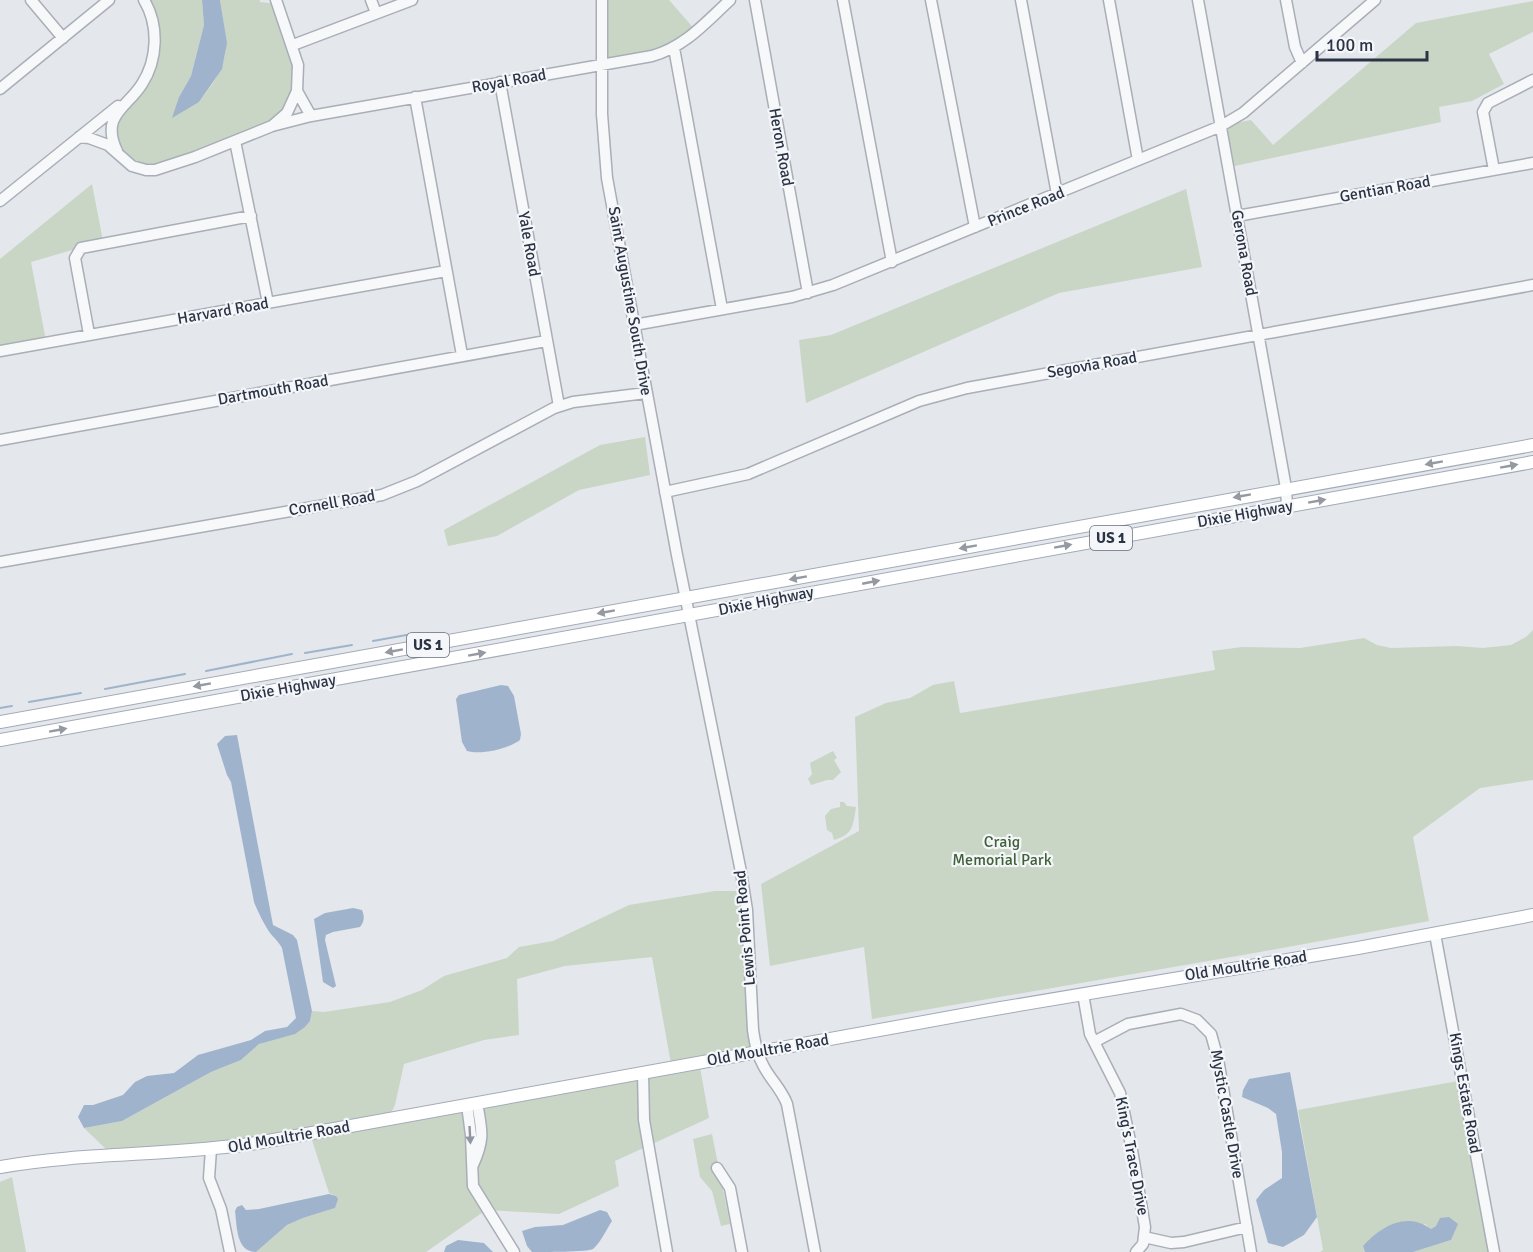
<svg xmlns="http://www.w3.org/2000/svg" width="1533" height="1252" font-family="Signika,sans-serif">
<rect width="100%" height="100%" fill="#e4e7ec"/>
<path fill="#c9d6c5" d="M143 0H202L204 25 191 76 179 97 199 102C232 60 228 51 220 0H260V2L278 4 288 30 298 89 282 120 150 170 123 158 115 133 120 111 137 93 157 35Z
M606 0H669L697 32 674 49 606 63Z
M1533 1V32L1489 54 1504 84 1472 101 1439 107 1441 122 1230 167 1221 126 1251 120 1273 145 1416 23Z
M92 184 103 241 31 262 46 341 0 350V259Z
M1186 189 1202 267 1059 293 806 403 799 340 831 335Z
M645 437 650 475 579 490 497 536 448 546 444 530 600 445Z
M1533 630V780L1480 788 1413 837 1429 921 1260 952 872 1019 864 947 770 966 761 884 859 831 855 717 886 703 910 698 933 685 954 681 960 713 1215 670 1212 651 1242 647 1300 648 1364 638 1377 645 1391 648 1457 646 1483 648 1511 645 1526 637Z
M833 751 837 758 834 760 841 772 833 780H827L811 785 808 779 812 774 810 763Z
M840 802H844L847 806 856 807C853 827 853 834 834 840L832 833 827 830 825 816 831 809 840 807Z
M715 891H740L752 1049 671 1064 652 957 565 966 517 979 519 1035 484 1040 404 1064 395 1105 390 1115 256 1139 109 1152 84 1128 122 1121 211 1072 241 1060 259 1044 305 1027 310 1021 312 1011 324 1012 390 1002 422 990 444 976 507 958 519 947 553 941 629 905Z
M700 1067 709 1118 615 1161 619 1186 559 1214 486 1210 426 1252H256L287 1225 303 1218 335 1208 336 1196 329 1193 311 1137Z
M1458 1081 1490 1252H1413L1451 1240 1436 1226 1431 1229 1425 1224 1363 1246 1365 1252H1320L1323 1250 1298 1110Z
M712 1134 730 1224 721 1226 712 1191 700 1177 693 1139Z
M12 1177 26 1252H0V1182Z"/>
<path fill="#9fb4cc" d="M202 0H220L227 43 222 69 199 102 172 118 179 97 191 76 204 25Z
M501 685 508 686 514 696 521 734 520 740C508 749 481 755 467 751L462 742 456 699 459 695Z
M237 735 273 925 293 935 297 940 312 1011 310 1021 305 1027 295 1034 259 1044 241 1060 211 1072 122 1121 84 1128 78 1117 84 1105H93L123 1095 135 1082 147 1076 174 1073 198 1055 251 1040 265 1031 287 1027 296 1018 282 948C278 941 274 938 270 933 265 926 257 910 254 902L231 782 227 775 217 744 225 736Z
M353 908 362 910C365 917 364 922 360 927L333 932 326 935 325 940 336 986 333 988 323 982 314 919 325 913Z
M1290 1072 1317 1217 1304 1235 1283 1247 1268 1243 1256 1200 1264 1190 1282 1178V1152L1276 1114 1268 1108 1242 1097 1243 1090 1249 1079Z
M329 1194 336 1196 338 1199 335 1208 303 1218 287 1225 256 1252C236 1252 237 1226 235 1211L237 1207 242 1205 246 1210 259 1209Z
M600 1210 607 1212 612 1221C606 1230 601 1242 593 1249 588 1252 543 1252 532 1252L527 1246 522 1231 535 1227 563 1225Z
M1449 1217 1458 1224 1451 1240 1413 1252H1365L1363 1246C1381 1226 1407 1211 1431 1229L1436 1226 1440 1218Z
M458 1240 484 1243 493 1252H444L446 1246Z"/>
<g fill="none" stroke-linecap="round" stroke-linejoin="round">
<path stroke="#9fb4cc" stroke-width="2" d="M373 641 412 634
M305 653 352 645
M206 671 292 654
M105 689 185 674
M29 702 81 693
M0 708 12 706"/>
<defs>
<path id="minor" d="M31 0 63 38
M276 0 298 65 297 91 311 116
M371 0 376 13
M602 0V114L607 178 677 555 741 872 747 910 753 1030C755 1043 757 1055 764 1067 771 1080 782 1090 787 1104L815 1252
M755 0 808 293
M843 0 892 262
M931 0 975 227
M1021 0 1057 194
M1109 0 1138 160
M1198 0 1286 488 1287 506
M1286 0 1295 47 1302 63
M293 45 412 0
M674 48 722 309
M500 82 559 406
M0 89 109 0
M415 97 462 355
M272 126 311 116 652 56C685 47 706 22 730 0
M79 137 89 138 108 145 132 166 146 170H155L195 157 272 126 287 113 297 91
M235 141 268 303
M117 151C100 115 127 108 142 84 158 59 159 25 144 0
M1494 170 1483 112 1488 103 1533 80
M0 201 118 106
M1237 216 1533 163
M634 325 792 297 833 285 1221 126 1243 113 1375 0
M89 334 75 258 81 248 251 216
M0 351 446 271
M0 440 546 341
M665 492 748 474 919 401 967 388 1533 285
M0 562 382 495 417 481 554 408 573 402 646 393
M1435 934 1494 1252
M1083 994 1090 1034 1120 1093 1132 1150 1145 1227 1143 1244 1136 1252
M1094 1042 1128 1024 1181 1014 1197 1020 1211 1034 1218 1059 1251 1252
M643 1073 644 1120 667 1252
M467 1105 471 1135 473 1186 514 1252
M211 1149 209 1178 221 1209 230 1252
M473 1165C485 1138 482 1131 477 1103
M717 1168 730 1188 742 1252
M1144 1237 1171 1243 1184 1242 1247 1227"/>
<path id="major" d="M0 722 1533 445
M0 740 1533 462
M0 1167C85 1152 172 1156 257 1143L995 1009 1358 948 1533 915"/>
</defs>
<use href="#minor" stroke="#a9aeb7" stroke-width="13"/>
<use href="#major" stroke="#a3abb8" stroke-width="14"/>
<use href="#minor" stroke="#f7f8fa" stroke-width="10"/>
<use href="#major" stroke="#fff" stroke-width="12"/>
</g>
<defs><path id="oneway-solid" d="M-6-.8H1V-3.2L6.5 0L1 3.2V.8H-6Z" transform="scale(1.5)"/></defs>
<g fill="#959aa2">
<use href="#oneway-solid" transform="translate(1434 463) rotate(170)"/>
<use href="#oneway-solid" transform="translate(1509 466) rotate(-10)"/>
<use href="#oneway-solid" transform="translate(1242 496) rotate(170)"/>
<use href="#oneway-solid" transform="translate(1317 501) rotate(-10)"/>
<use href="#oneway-solid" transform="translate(1063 546) rotate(-10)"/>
<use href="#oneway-solid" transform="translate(968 547) rotate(170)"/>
<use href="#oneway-solid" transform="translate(798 578) rotate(170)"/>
<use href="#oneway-solid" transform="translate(871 582) rotate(-11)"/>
<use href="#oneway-solid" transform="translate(606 612) rotate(170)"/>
<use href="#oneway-solid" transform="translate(394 651) rotate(170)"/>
<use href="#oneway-solid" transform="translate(477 654) rotate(-10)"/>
<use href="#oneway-solid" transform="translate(202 685) rotate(170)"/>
<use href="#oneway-solid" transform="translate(58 730) rotate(-10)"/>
</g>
<use fill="#9196a0" href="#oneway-solid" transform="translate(470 1135) rotate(87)"/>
<g text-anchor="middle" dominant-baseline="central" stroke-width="4.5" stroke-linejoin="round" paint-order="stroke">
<g fill="#f4f6f9" stroke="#676e7b" stroke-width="1.5">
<rect x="1090" y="526" width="42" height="24" rx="4.5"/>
<rect x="407" y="633" width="42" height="24" rx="4.5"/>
</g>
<g font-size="15" font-weight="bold" fill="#2b3445">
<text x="1111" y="538">US 1</text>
<text x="428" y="645">US 1</text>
</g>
<g font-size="16" fill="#2b3445" stroke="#f4f6f9">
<text transform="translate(509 81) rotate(-10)">Royal Road</text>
<text transform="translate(781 147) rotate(80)">Heron Road</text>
<text transform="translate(1385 189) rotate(-10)">Gentian Road</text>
<text transform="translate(1026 207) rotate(-22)">Prince Road</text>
<text transform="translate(529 244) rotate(80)">Yale Road</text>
<text transform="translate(1244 253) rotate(80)">Gerona Road</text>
<text transform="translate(630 301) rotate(80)">Saint Augustine South Drive</text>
<text transform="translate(223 311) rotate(-10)">Harvard Road</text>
<text transform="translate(1092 365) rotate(-10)">Segovia Road</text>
<text transform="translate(273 390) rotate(-10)">Dartmouth Road</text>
<text transform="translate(332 503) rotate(-10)">Cornell Road</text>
<text transform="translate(1245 514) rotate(-10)">Dixie Highway</text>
<text transform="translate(766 601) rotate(-11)">Dixie Highway</text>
<text transform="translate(288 688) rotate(-10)">Dixie Highway</text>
<text transform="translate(745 928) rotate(-95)">Lewis Point Road</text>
<text transform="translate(1246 966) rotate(-9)">Old Moultrie Road</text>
<text transform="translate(768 1050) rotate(-10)">Old Moultrie Road</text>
<text transform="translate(1465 1093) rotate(80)">Kings Estate Road</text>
<text transform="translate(1227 1114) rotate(80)">Mystic Castle Drive</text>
<text transform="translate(289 1137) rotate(-10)">Old Moultrie Road</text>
<text transform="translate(1132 1156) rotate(79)">King's Trace Drive</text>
</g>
<g font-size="16" fill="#3f6138" stroke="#f4f6f9">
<text x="1002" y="842">Craig<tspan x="1002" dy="18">Memorial Park</tspan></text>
</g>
</g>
<path d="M1317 51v9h110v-9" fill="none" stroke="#2b3445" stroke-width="3"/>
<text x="1326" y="51" font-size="18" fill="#2b3445" stroke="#f4f6f9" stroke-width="4.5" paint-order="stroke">100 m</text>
</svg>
